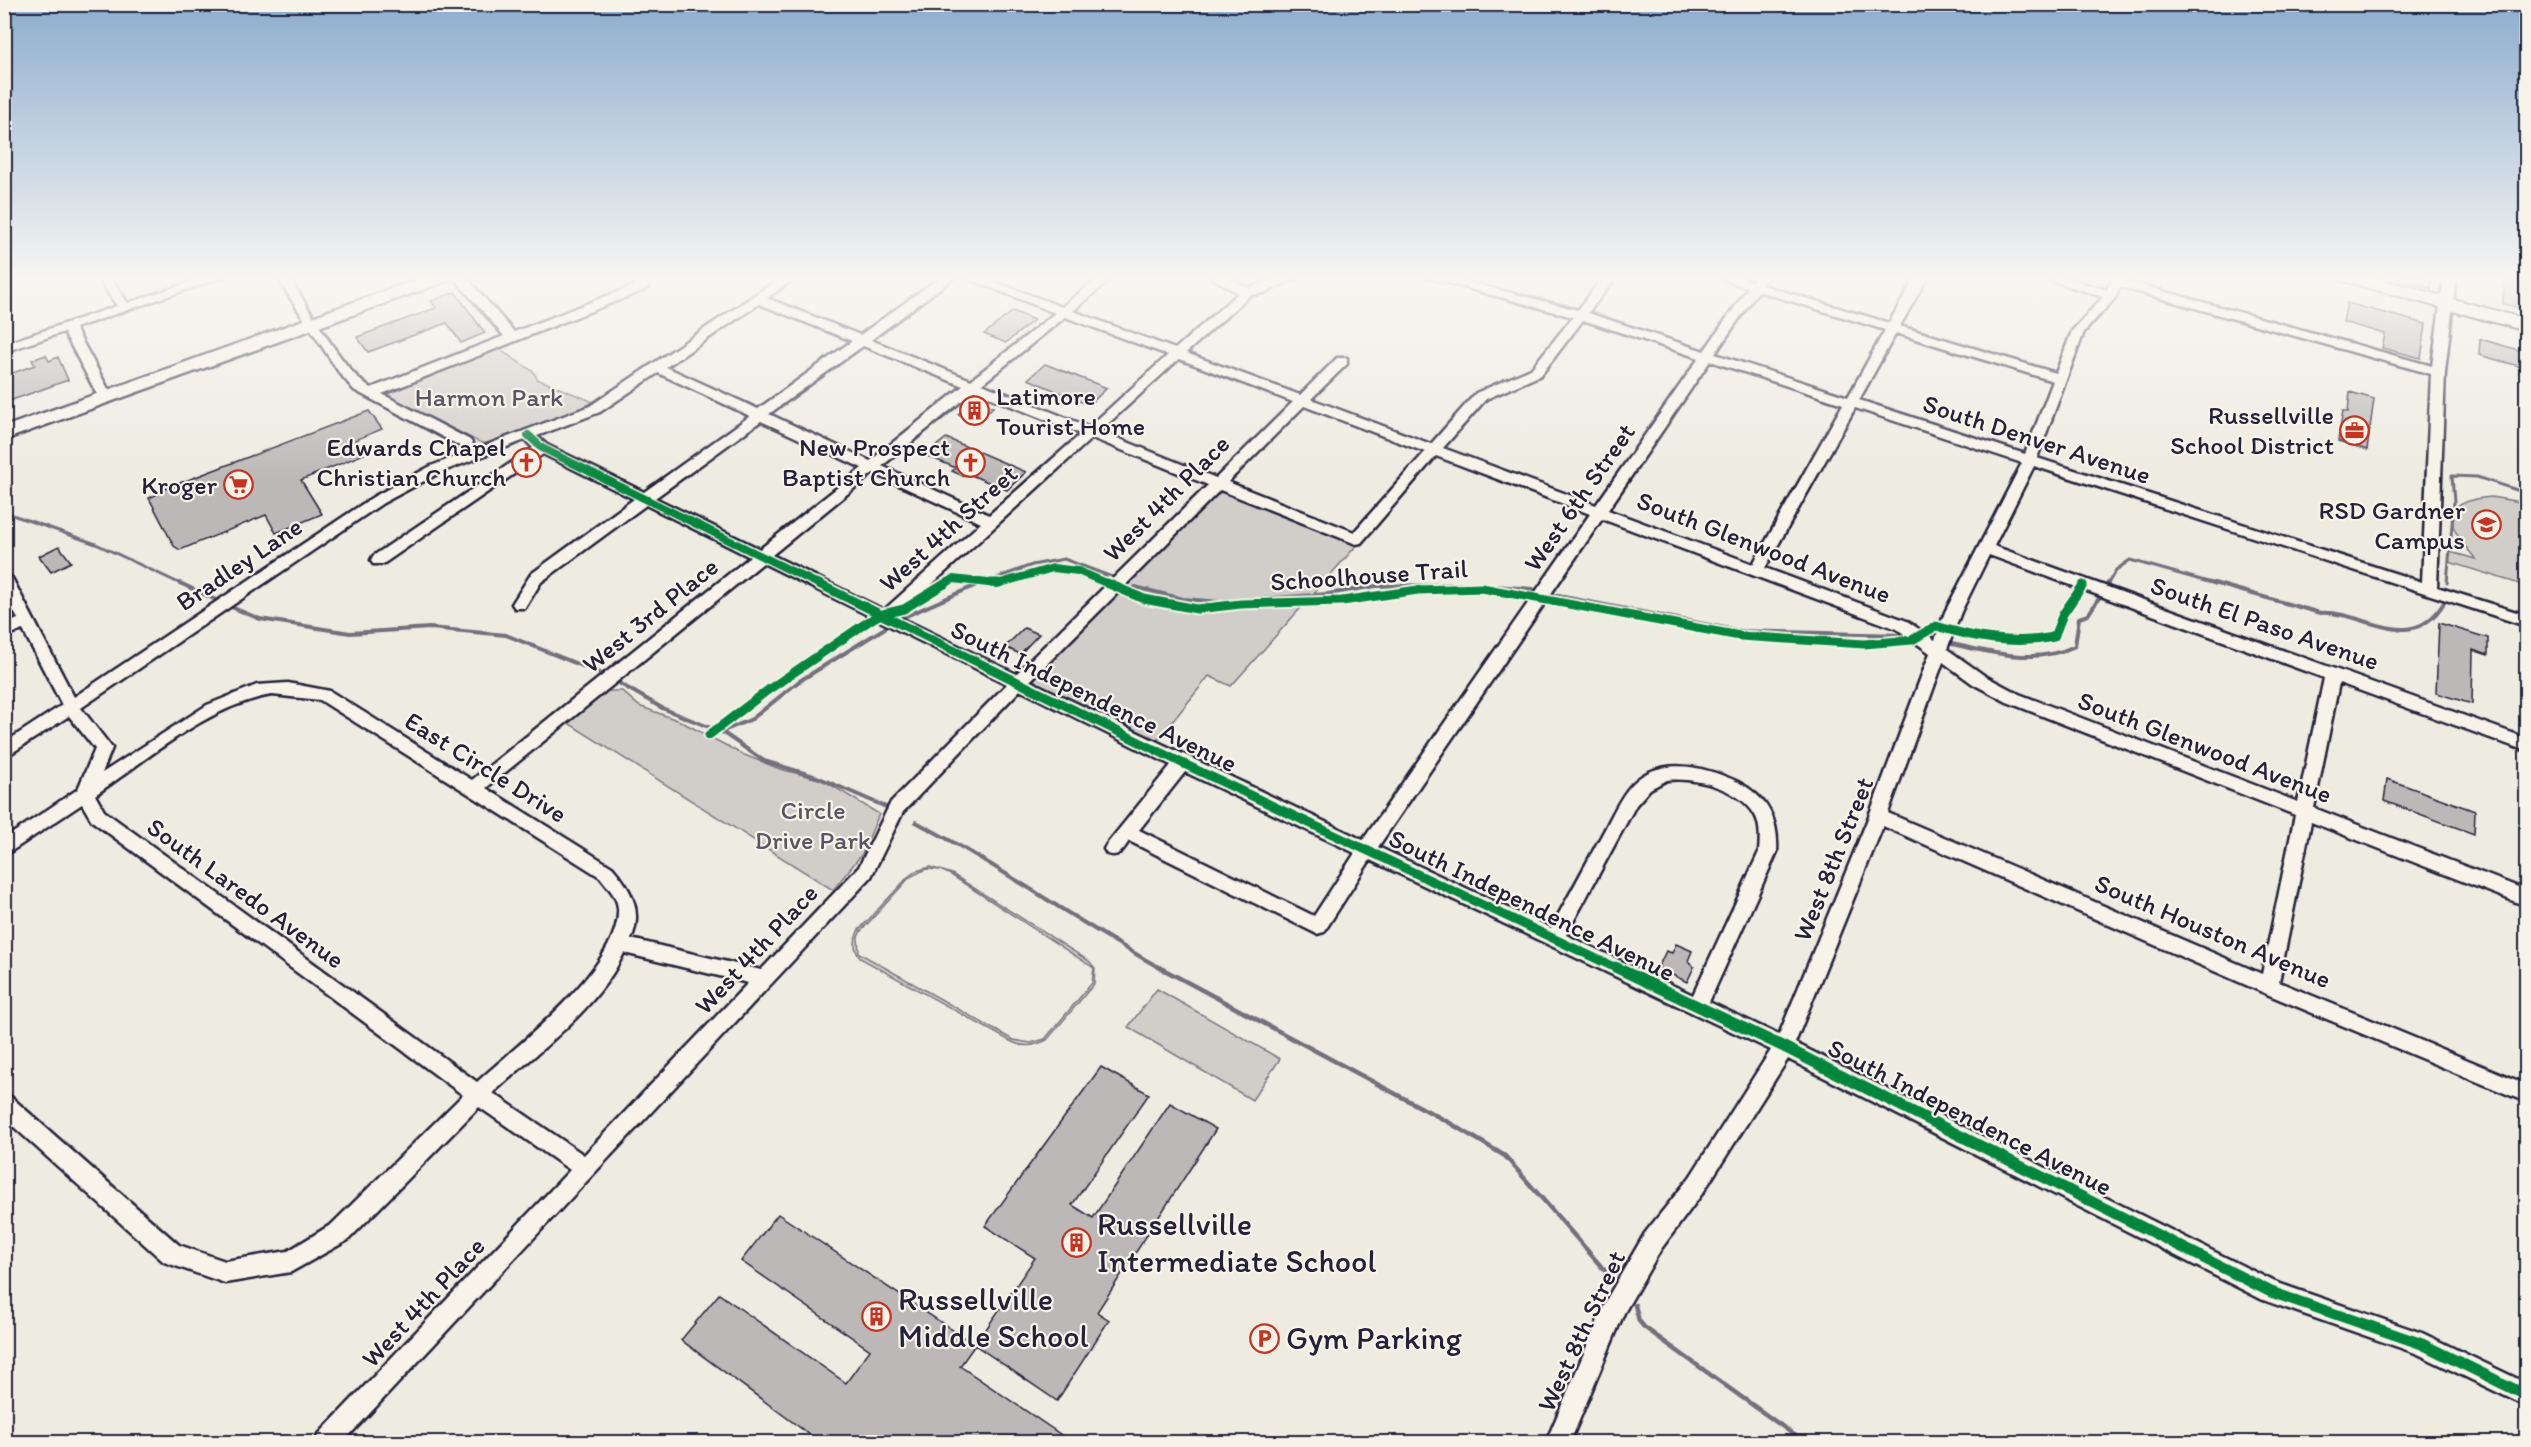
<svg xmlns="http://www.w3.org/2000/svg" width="2531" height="1447" font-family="Itim,sans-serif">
<rect width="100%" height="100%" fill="#eeebe1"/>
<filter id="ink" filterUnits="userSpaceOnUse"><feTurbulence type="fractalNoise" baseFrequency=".0167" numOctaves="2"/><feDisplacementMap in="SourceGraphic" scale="12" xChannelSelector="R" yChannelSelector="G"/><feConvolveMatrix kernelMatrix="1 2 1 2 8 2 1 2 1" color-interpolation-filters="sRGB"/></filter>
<g filter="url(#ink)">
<path fill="#d1cdc9" stroke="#7a7882" stroke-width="1.5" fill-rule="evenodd" d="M496 347 534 372 537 379 596 403 548 424 489 444 479 442 386 395Z
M1221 491 1357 545 1231 686 1209 676 1156 742 1038 684 1032 677 1211 496Z
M2491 497 2526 503V586L2449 562 2450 552 2476 559C2447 527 2435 502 2491 497Z
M604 691H622L639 706 680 721 742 754 780 769 823 780 879 814 862 854 833 890 565 721Z
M930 867 952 874 1089 961 1095 968 1094 984 1047 1040C1034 1046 1024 1048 1012 1042L860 958C853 949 854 940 858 931L908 877 916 871ZM926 869 940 870 951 875 1094 968 1092 983 1045 1039 1031 1043 1013 1040 859 953 858 937 861 931 910 877Z
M1157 989 1280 1059 1252 1100 1128 1027Z"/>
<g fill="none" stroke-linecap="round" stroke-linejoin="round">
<path stroke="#716f7b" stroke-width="3" d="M4 512 96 544 183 585
M2447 583 2454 502 2452 476 2477 477 2526 493
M977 585 1032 565 1064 559 1112 577
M1433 585H1491
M2107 585 2116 570 2130 560 2219 585"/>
<path stroke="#716f7b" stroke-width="4" d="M180 583 216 600
M2214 583 2320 613C2365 610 2412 658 2445 601
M1135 587 1183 599 1220 602 1328 594 1376 586 1471 584 1533 589
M2106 587 2108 583
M1553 595 1741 631 1904 635
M231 607 260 619 350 633 430 628 506 635 602 674
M904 617 981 583
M1952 644C1992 653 2036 665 2075 646L2079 618 2088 615 2099 598
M617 682 662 708 721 732 752 719 798 682 885 628
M722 732 764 761 817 777 886 807
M916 822C1001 866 1078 923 1162 969"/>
<path stroke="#716f7b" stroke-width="4.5" d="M1159 967 1450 1123 1505 1156 1613 1280
M1635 1305 1639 1321 1644 1327 1804 1442"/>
</g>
<path fill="#bbb8b7" stroke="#22223b" stroke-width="1.5" d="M2399 276H2432L2431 288 2398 280Z
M2504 280 2520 284V308L2503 304Z
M455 292 485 333 461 343 447 323 368 352 357 337 436 308 431 301Z
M2347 303 2426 324 2421 358 2382 348 2385 334 2343 322Z
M1013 311 1034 320 1006 343 984 334Z
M2480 339 2526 352V368L2479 355Z
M46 355 49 361 58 357 68 380 4 403V376L35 365 32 360Z
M1045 364 1107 388 1089 405 1028 379Z
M2350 392 2374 399 2367 450 2338 441 2343 411 2348 412Z
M974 400 993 407 976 422 958 414Z
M369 411 382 429 355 440 364 454 301 480 322 514 276 533 266 515 180 550 174 546 149 498 160 493 159 491Z
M946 438 1026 472 1007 490 969 474 965 477 952 471 956 468 925 455Z
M59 546 71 562 51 572 39 556Z
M2439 623 2488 638V655L2473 650 2472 704 2436 693Z
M1024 628 1039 634 1020 654 1005 647Z
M2387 779 2475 811 2474 834 2384 801Z
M1676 944 1692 951 1688 961 1694 967 1687 982 1658 968 1666 951 1672 953Z
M1101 1067 1149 1094 1072 1205 1093 1218 1170 1103 1216 1129 1097 1312 1109 1320 1057 1401 975 1345 1035 1258 985 1226Z
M778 1214 975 1345 960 1366 1073 1443H821L681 1340 719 1294 846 1383 870 1350 741 1261Z"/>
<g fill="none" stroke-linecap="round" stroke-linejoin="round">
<defs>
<path id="minor" d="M4 276H20L4 284Z
M97 276H109L128 303 207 276H226L75 328 113 398 106 402 99 398 64 332 4 352V344L117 306Z
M276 276H288C306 303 345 374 371 388L504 336 452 276H465L514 332 635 285 628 276H641L649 286 647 289 382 394 470 440 476 449 590 406 783 276H798L767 298 860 335 942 276H956L871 340 971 380 1055 313 962 276H980L1062 307 1100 276H1114L1073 311 1175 349 1238 293 1210 276H1226L1248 288 1283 276H1301L1264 293 1250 295 1186 353 1300 395 1337 358H1347V364L1311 399 1431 444 1476 393 1531 369 1573 317 1423 276H1445L1578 310 1604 276H1617L1588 313 1704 351 1748 288 1715 276H1735L1752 282 1756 276H1768L1762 285 1889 323 1916 276H1928L1900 326 2056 373 2072 331 2103 297 2038 276H2059L2107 290 2112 276H2124L2123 280 2432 366 2444 276H2456L2445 372 2437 587 2526 615V626L2034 466 1994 546 2526 738V751L2339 683 2314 808 2526 890V906L2311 822 2279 982 2526 1084V1102L2262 992 1883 826 1795 1043 2275 1282 2422 1333 2526 1383V1406L2418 1354 2263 1300 1788 1059 1704 1191 1661 1249 1624 1313 1570 1442H1546L1608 1297 1645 1233 1690 1177 1771 1050 1370 860 1324 932 1317 934 1129 841C1123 850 1119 858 1107 854L1104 849 1107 844 1171 765 1020 690 903 812 871 877 343 1442H315L319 1434 570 1170 479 1107 348 1240 291 1272 225 1283 164 1262 4 1118V1095L11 1097 179 1245 225 1261 288 1251 332 1224 463 1095 92 821 82 804 4 856V839L78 789 95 749 69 716 4 758V743L62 705 23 630 4 636V625L18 619 4 594V573L12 578 74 697 373 497 431 466 465 453 460 446 354 390 338 371ZM2120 287 2431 374 2422 582 2037 458 2084 332 2115 298ZM1758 291 1885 330 1848 397 1715 354ZM759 304 852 341 758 409 666 367ZM1065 317 1168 355 1089 427 982 384ZM1583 320 1699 358 1596 505 1443 448 1486 399 1541 375ZM1896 333 2053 381 2025 454 1859 400ZM863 346 963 386 870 461 769 414ZM1179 359 1293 402 1216 478 1100 431ZM1710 361 1843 404 1753 564 1608 510ZM658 373 750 416 644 492 547 445 537 436 600 412ZM974 391 1081 434 989 515 882 466ZM1304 406 1425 452 1354 532 1228 482ZM1855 408 2022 463 1945 612 1935 640 1907 621 1765 568ZM761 421 862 468 760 549 655 498ZM1092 438 1208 485 1016 674 897 616ZM525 440 533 448 373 556 371 560 373 564H383L543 454 634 499 531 574 512 604 515 608H525L541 582 646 505 750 557 472 780 330 691 288 683 257 685 207 705 102 773 112 748 81 708 383 503 441 472ZM1436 456 1590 514 1363 840 1030 681 1220 490 1356 544 1361 543ZM873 473 981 523 884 610 772 555ZM1602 519 1897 629 1930 653 1869 816 1779 1035 1709 1002 1777 852C1779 819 1767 797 1738 782 1704 766 1656 754 1628 789 1616 804 1609 823 1599 840 1583 870 1567 899 1551 928L1378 847ZM1989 555 2324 678 2298 802 2019 694 1985 676 1947 649 1961 612ZM763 563 1007 684 891 802 859 867 761 970 631 939C644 911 630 887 612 867L486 788ZM1943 662 1973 684 2007 702 2295 815 2262 974 1888 813ZM272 695 320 700 600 877C607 886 617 896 618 908 622 966 517 1045 477 1082L104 811 95 795C148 759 208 705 272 695ZM1185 772 1355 853 1314 916 1139 830ZM1667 780C1695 777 1739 788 1755 815 1761 826 1760 840 1759 852L1693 995 1566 935 1636 805 1650 789ZM624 953 748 983 584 1155 493 1093C538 1051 597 1010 624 953Z"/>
<path id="major" d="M427 276H452L450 280 4 440V427Z"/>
<path id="highway" d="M2338 276H2370L2526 319V331L2340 280Z"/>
</defs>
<use href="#minor" stroke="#22223b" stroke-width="5"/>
<use href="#major" stroke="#22223b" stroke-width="5"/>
<use href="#highway" stroke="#22223b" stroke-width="4"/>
<use href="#minor" fill="#f7f3e8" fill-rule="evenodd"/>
<use href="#major" fill="#f7f3e8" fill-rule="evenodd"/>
<use href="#highway" fill="#f7f3e8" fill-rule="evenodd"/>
<defs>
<path id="cycleway-far2" d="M528 435 542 448 820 585
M944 585 953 579 997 584 1053 568 1078 571 1111 585"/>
<path id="cycleway-far1" d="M817 583 1182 763 1618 969
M991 583H999
M1107 583 1144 599 1197 609 1241 604 1342 601 1418 590 1482 588 1740 636 1864 644 1912 640 1936 626C1975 638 2013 645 2054 637L2063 614 2083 585
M709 735 768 690 869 621 879 615 904 609 946 583"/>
<path id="cycleway" d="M1615 967 1784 1047 2271 1292 2422 1344 2526 1395"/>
</defs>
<use href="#cycleway-far2" stroke="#f7f3e8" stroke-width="10"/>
<use href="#cycleway-far1" stroke="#f7f3e8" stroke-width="13"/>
<use href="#cycleway" stroke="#f7f3e8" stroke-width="15"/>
<use href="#cycleway-far2" stroke="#00873e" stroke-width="8"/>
<use href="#cycleway-far1" stroke="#00873e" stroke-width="9"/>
<use href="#cycleway" stroke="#00873e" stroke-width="11"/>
</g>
</g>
<linearGradient id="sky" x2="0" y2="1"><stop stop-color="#8dadce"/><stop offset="0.58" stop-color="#f7f6f2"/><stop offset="1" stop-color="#f7f6f2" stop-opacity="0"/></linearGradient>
<rect width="2531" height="479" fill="url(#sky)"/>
<defs>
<symbol id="building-ring" viewBox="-11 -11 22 22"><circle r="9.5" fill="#f7f3e8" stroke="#c8321e" stroke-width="1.5"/><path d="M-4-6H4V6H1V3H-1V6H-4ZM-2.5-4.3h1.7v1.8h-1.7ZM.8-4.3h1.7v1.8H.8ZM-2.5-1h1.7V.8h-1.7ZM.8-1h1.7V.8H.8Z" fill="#c8321e"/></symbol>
<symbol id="office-ring" viewBox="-11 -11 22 22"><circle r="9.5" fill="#f7f3e8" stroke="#c8321e" stroke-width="1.5"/><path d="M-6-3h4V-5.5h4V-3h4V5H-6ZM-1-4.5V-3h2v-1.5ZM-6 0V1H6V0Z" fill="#c8321e"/></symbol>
<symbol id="church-ring" viewBox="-11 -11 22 22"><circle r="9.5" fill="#f7f3e8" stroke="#c8321e" stroke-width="1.5"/><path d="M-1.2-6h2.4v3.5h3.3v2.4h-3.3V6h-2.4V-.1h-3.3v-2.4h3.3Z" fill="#c8321e"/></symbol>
<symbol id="supermarket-ring" viewBox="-11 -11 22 22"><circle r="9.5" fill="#f7f3e8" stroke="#c8321e" stroke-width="1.5"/><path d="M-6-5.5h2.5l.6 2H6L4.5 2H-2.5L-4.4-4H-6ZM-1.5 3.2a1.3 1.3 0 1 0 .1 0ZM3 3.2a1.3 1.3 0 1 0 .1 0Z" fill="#c8321e"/></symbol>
<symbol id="school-ring" viewBox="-11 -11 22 22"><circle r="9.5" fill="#f7f3e8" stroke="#c8321e" stroke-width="1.5"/><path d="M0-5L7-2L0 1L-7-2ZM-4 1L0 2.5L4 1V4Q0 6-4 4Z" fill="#c8321e"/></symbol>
<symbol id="parking-ring" viewBox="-11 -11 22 22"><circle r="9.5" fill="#f7f3e8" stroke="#c8321e" stroke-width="1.5"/><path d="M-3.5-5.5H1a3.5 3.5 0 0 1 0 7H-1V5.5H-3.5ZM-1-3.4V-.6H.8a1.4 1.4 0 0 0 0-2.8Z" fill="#c8321e"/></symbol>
</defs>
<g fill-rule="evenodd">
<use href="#building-ring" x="958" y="394" width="33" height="33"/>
<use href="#office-ring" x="2338" y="414" width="33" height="33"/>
<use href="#church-ring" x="510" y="446" width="33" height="33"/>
<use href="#church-ring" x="954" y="446" width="33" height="33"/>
<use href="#supermarket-ring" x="222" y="468" width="33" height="33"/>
<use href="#school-ring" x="2470" y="508" width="33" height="33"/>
<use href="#building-ring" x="1060" y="1226" width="33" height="33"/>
<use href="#building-ring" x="860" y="1300" width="33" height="33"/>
<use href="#parking-ring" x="1248" y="1322" width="33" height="33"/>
</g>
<g text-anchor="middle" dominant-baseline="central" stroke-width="4.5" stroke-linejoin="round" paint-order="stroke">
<g font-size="26" fill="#22223b" stroke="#f7f3e8" text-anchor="end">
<text x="996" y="396" text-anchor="start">Latimore<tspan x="996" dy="30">Tourist Home</tspan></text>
<text x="2334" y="415">Russellville<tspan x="2334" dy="30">School District</tspan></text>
<text x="506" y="447">Edwards Chapel<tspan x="506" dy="30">Christian Church</tspan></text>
<text x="950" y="447">New Prospect<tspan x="950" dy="30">Baptist Church</tspan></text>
<text x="217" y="485">Kroger</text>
<text x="2465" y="510">RSD Gardner<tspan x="2465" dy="30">Campus</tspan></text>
</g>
<g font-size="26" fill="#575566" stroke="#f7f3e8">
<text x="489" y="397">Harmon Park</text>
<text x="813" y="810">Circle<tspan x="813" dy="30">Drive Park</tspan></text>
</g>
<g font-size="26" fill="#22223b" stroke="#f7f3e8">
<text transform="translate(2037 439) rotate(18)">South Denver Avenue</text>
<text transform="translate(1579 497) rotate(-55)">West 6th Street</text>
<text transform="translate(1166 498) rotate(-45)">West 4th Place</text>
<text transform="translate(948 528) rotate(-42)">West 4th Street</text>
<text transform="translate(1764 547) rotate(21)">South Glenwood Avenue</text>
<text transform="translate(239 564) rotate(-34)">Bradley Lane</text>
<text transform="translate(1369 575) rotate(-4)">Schoolhouse Trail</text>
<text transform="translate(650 615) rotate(-39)">West 3rd Place</text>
<text transform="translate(2265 623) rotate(19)">South El Paso Avenue</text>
<text transform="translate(1094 696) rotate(26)">South Independence Avenue</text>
<text transform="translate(2205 747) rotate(21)">South Glenwood Avenue</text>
<text transform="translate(486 767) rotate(32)">East Circle Drive</text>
<text transform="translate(1833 859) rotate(-68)">West 8th Street</text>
<text transform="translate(246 893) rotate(36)">South Laredo Avenue</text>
<text transform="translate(1532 905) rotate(26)">South Independence Avenue</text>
<text transform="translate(2213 931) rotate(23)">South Houston Avenue</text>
<text transform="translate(756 949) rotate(-47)">West 4th Place</text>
<text transform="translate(1970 1117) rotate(27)">South Independence Avenue</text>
<text transform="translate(423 1302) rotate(-47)">West 4th Place</text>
<text transform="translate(1581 1331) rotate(-65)">West 8th Street</text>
</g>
<g font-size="32" fill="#22223b" stroke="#f7f3e8" text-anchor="start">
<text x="1097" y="1224">Russellville<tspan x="1097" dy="37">Intermediate School</tspan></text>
<text x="898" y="1299">Russellville<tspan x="898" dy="37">Middle School</tspan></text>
<text x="1286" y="1338">Gym Parking</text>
</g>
</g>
<rect width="2531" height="1447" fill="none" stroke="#f7f3e8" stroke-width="24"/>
<rect x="12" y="12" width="2507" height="1423" fill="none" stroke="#22223b" stroke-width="2" filter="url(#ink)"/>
</svg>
